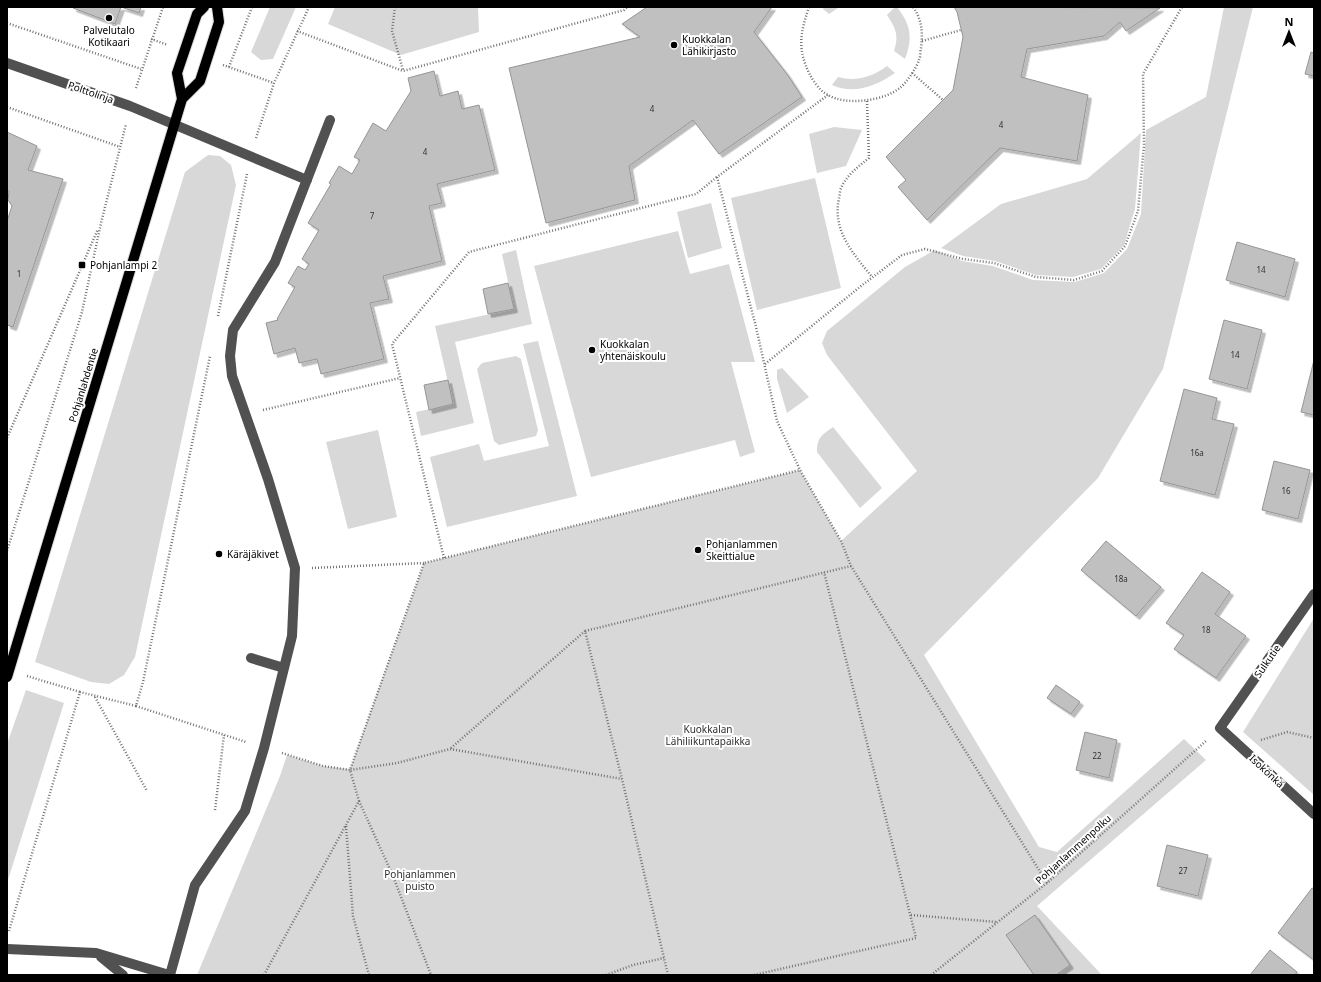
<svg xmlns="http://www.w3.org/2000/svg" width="1321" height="982" font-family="'Noto Sans',sans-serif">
<defs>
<filter id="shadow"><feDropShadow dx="3.5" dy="3.5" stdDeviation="0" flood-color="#0004"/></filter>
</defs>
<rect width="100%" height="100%" fill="#fff"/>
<path fill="#d8d8d8" d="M270 7H296L273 59 261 60 251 52Z
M335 7H478L479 32 401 55 328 24Z
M824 7H842L838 8 829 14 823 9Z
M895 7H897C911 25 913 38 905 59L894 51C899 35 896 29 887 15Z
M1224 7H1253L1163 369 1098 478 924 655 1039 847 1057 852 1184 739 1206 760 1037 906 1102 975H197L280 776 287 755 323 766 350 769 424 563 800 470 841 541 917 471 827 355 822 343 827 331 905 267 935 250 962 261 993 266 1033 280 1075 282 1104 273 1127 249 1141 214 1146 130 1206 97Z
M887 66 895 73C876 86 854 95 832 85L838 77C856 82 872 77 887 66Z
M834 127 862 130 846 166 817 173 809 134Z
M1141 133 1135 209 1124 245 1101 269 1073 277 1036 275 995 261 963 256 941 248 1001 204 1087 179Z
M208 155 220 156 231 165 236 185 135 657 124 675 109 684 91 682 35 662 185 172Z
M815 178 841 288 757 310 731 198Z
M711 203 722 248 688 258 677 212Z
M678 231 690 274 729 264 755 362H731L755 452 740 457 735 440 591 477 534 266Z
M516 250 532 324 455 342 474 423 421 436 416 412 453 404 435 326 514 309 502 254Z
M538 341 577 496 447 527 430 457 479 444 484 461 549 446 523 344Z
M516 356 521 359 538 430 536 436 499 445 494 441 477 369 482 363Z
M782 368 809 397 787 413 777 379V370Z
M833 427 882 488 860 508 817 452C817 437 822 435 833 427Z
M378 430 397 517 348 529 326 442Z
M1314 618V795L1243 732Z
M26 690 64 703 7 883V744Z"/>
<path fill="#c0c0c0" stroke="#959595" filter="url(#shadow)" d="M73 7H141L139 13 121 7 115 24 73 8Z
M647 7H772L754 32 787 74 802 97 719 154 693 120 629 166 635 200 546 223 509 68 640 37 622 24Z
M954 7 1160 8 1126 31 1120 22 1104 36 1027 49 1021 77 1088 95 1077 161 1000 148 927 220 898 187 906 180 886 157 953 90 963 37 957 12Z
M1311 52 1314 53V76L1305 74Z
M434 71 440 96 458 91 462 109 479 105 495 170 437 184 442 203 429 206 442 261 383 276 389 299 370 303 384 359 321 374 317 359 299 363 295 348 274 354 266 323 278 320 277 319 295 287 288 283 298 266 305 270 309 264 302 259 319 230 308 223 331 184 329 183 339 166 352 174 360 160 354 157 373 123 386 131 411 91 408 78Z
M7 132 37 146 28 170 63 179 13 327 7 325V221L12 206 8 200 9 191 7 190Z
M1237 242 1295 259 1285 297 1226 280Z
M508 283 514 309 488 314 483 289Z
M1224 320 1262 330 1247 389 1209 379Z
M1314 360V415L1301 412Z
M448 380 453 404 429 410 424 385Z
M1184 389 1217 398 1212 419 1234 424 1215 495 1160 481Z
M1274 461 1310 470 1298 519 1262 510Z
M1106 541 1161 587 1136 616 1081 570Z
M1202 572 1230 592 1215 614 1246 636 1216 678 1174 649 1184 635 1166 623Z
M1056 685 1080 702 1071 714 1047 698Z
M1085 732 1117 740 1109 778 1076 770Z
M1167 845 1208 855 1198 896 1157 886Z
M1312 888 1314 889V960L1278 933Z
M1035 915 1070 965 1056 975H1034L1006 935Z
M1270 950 1297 972 1295 975H1250Z"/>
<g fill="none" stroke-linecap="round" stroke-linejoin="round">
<defs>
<path id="major" d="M182 99 200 81 219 22 217 7
M23 624 182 99 177 73 197 14 204 7"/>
</defs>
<use href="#major" stroke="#dbdbdb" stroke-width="12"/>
<path stroke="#737373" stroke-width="2.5" stroke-dasharray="1 2" stroke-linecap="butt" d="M395 7 392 31 403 70
M809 7C800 34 797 49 810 75 814 82 820 91 828 95 846 106 885 101 901 87 907 82 917 67 919 60 921 56 920 51 921 48 923 33 922 19 913 7
M7 23 141 69
M297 31 403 71 624 10 627 7
M151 39 168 45
M922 41 961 30
M223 65 274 83
M229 67 252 7
M912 73 943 100
M136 88 163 7
M828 95 717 177 756 327 777 421 800 470 841 541 851 566 1047 883
M867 101 869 158C859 166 848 174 842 186 840 189 840 194 839 198 832 231 853 253 872 277
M7 107 120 147
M256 138 274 83 309 7
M218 316 247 174
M765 364 861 286 902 255 925 249 963 259 994 263 1036 277 1074 280 1102 271 1125 246 1138 211 1144 145 1143 74 1182 7
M263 410 400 378
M7 438 98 229
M7 551 82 312 101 223 126 124
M444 558 392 344 469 252 696 194 717 177
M312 568 424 563
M27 676 80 692
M95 697 147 791
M136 706 246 742
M1261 740 1287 732 1314 738
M451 748 585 631
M282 753 323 766 350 770 424 563 800 470
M359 801 393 876 431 975
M215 810 224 735
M346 826 353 916 369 975
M911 915 997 922
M9 931 80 692 136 706 143 682 210 356
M264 975 359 801 350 770 397 763 450 749 622 779
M606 975 633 965 664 958
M668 975 622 779 585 631 851 566
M754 975 916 938 824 572
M931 975 1047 883 1207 740"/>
<path stroke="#515151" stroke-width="10" d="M7 63 130 106 307 180
M1314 594 1220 728 1314 814
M251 658 284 668
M7 949 96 953 169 975
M101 957 123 975
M170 975 195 885 245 811 264 748 292 636 295 568 268 479 232 376 230 356 233 330 275 262 330 120"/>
<use href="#major" stroke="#000" stroke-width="10"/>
<defs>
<path id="major-bridge" d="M7 677 23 624"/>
</defs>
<use href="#major-bridge" stroke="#dbdbdb" stroke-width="12" stroke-linecap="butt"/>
<use href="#major-bridge" stroke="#000" stroke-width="10"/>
</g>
<g fill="#000" stroke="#fff" stroke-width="1.5">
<circle cx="109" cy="18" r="4"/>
<circle cx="674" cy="45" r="4"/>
<rect x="78" y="261" width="8" height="8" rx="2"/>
<circle cx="592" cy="350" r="4"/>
<circle cx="698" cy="550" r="4"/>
<circle cx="219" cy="554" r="4"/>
</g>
<g text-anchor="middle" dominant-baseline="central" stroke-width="4" stroke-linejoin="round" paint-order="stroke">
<g font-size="8" fill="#303030">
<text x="652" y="108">4</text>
<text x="1001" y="124">4</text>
<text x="425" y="151">4</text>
<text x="372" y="215">7</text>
<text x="1261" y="269">14</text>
<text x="19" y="273">1</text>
<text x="1235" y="354">14</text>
<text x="1197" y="452">16a</text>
<text x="1286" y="490">16</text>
<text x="1121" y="578">18a</text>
<text x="1206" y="629">18</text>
<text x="1097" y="755">22</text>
<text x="1183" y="870">27</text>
</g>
<g font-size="10" fill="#000" stroke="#fff" text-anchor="start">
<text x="109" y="30" text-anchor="middle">Palvelutalo<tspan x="109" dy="12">Kotikaari</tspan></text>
<text x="682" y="39">Kuokkalan<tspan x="682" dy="12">Lähikirjasto</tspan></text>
<text x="90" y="265">Pohjanlampi 2</text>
<text x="600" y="344">Kuokkalan<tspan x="600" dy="12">yhtenäiskoulu</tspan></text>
<text x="706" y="544">Pohjanlammen<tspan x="706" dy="12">Skeittialue</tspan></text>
<text x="227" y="554">Käräjäkivet</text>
</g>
<g font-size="10" fill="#000" stroke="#fff">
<text transform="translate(91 92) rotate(19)">Polttolinja</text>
<text transform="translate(83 385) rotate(-73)">Pohjanlahdentie</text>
<text transform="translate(1267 661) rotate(-55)">Sulkutie</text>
<text transform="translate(1267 771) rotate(43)">Isokönkä</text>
<text transform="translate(1073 849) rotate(-42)">Pohjanlammenpolku</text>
</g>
<g font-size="10" fill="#2f2f2f" stroke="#fff">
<text x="708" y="729">Kuokkalan<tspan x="708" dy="12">Lähiliikuntapaikka</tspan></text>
<text x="420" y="874">Pohjanlammen<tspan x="420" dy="12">puisto</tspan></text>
</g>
</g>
<rect width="1321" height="982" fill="none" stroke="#000000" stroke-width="16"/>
<g transform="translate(1289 32)" stroke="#ffffff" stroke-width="3" paint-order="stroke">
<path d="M0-3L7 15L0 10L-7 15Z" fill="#000000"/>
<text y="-6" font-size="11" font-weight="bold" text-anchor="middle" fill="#000000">N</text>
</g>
</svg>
